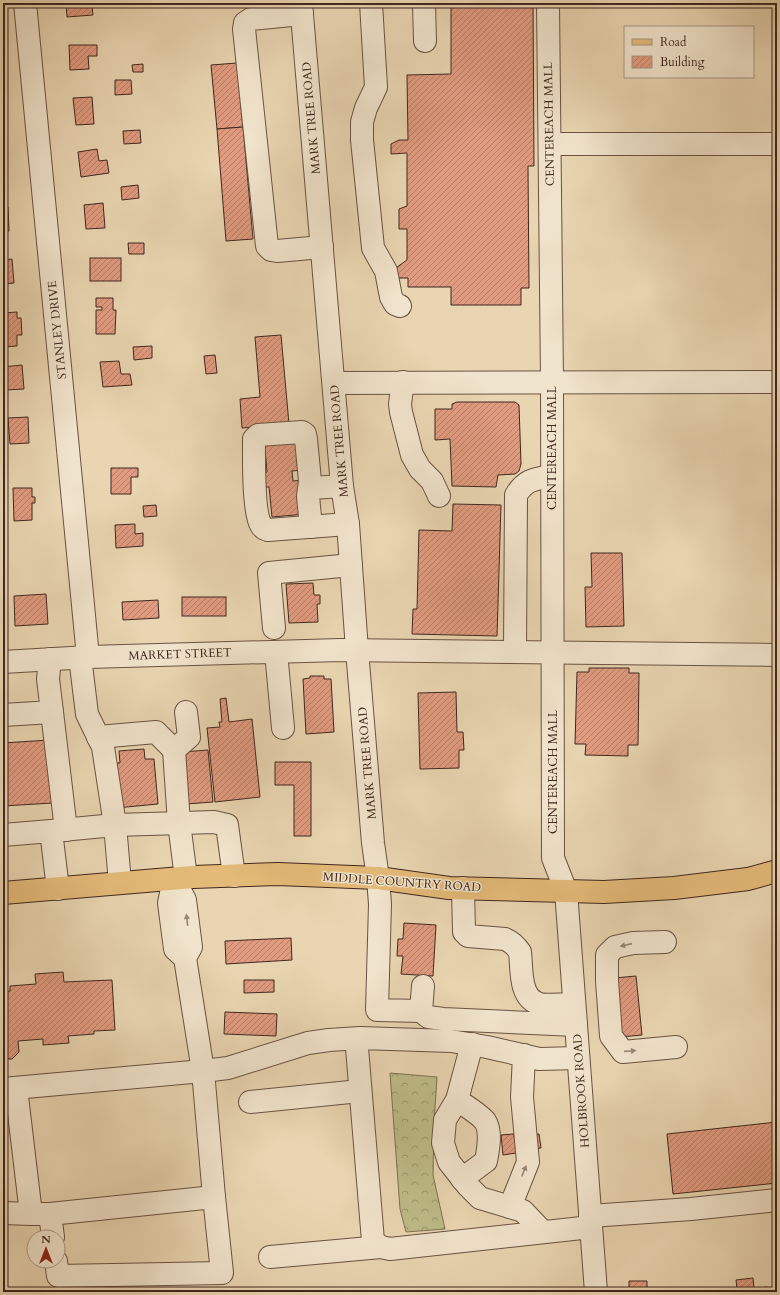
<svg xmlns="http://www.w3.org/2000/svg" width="780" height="1295" viewBox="0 0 780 1295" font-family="Cardo,serif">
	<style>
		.forest { fill: url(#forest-crowns); stroke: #7f7152 }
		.building { fill: url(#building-hatch); stroke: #40271e }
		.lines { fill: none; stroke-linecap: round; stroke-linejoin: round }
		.minor-casing { stroke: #6a5243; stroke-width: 24 }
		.major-casing { stroke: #40271e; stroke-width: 24 }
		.minor { stroke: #f1e4cc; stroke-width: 22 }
		.major { stroke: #e4ba78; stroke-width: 22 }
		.oneway { fill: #988675 }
		.labels { text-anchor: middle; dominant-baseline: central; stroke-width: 3; stroke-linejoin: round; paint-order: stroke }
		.street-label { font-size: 12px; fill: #40271e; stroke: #f1e4cc }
	</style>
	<defs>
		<pattern id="forest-crowns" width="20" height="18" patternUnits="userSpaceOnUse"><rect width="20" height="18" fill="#bebb87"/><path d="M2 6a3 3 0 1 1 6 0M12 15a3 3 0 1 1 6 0" fill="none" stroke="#9c986e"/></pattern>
		<pattern id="building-hatch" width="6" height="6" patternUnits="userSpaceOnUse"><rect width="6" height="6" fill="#e19b80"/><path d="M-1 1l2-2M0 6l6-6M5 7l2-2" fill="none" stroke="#b87e68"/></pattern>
	</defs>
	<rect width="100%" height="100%" fill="#e9d5b1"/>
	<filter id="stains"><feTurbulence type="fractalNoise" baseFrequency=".005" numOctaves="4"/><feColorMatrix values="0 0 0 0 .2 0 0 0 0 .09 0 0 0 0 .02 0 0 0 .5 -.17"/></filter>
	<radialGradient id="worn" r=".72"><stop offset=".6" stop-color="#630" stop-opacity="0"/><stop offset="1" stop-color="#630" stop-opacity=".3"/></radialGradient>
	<path class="forest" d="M390 1073 437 1077 434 1123 433 1175 445 1229 406 1232 400 1209Z"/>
	<g class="building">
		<path d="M66 3H84L85 6H92L93 15 67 17Z"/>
		<path d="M451 3H533L534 166H528L529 288H521V305H451V287H408V278H393V270L407 260V229H399V209L407 206V153L391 154V144L399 140H408L407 75 451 74Z"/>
		<path d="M69 45H97V56H88L89 69 70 70Z"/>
		<path d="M237 63 243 127 217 129 211 65Z"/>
		<path d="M143 64V72H133L132 65Z"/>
		<path d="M115 80H131L132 94 115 95Z"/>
		<path d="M92 97 94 124 76 125 73 98Z"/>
		<path d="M243 127 253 239 226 241 217 129Z"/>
		<path d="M140 130 141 143 124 144 123 131Z"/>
		<path d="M97 149 99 161 107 160 109 173 81 177 78 152Z"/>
		<path d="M138 185 139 198 122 200 121 187Z"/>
		<path d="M103 203 105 228 86 229 84 205Z"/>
		<path d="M3 207H8L9 231 3 232Z"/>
		<path d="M128 243H144V254H129Z"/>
		<rect x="90" y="258" width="31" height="23"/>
		<path d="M12 259 14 283 3 284V260Z"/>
		<path d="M96 298H113V310H116L115 334H96V310H102V307H96Z"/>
		<path d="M17 312V318H21L22 335H17V346L3 347V313Z"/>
		<path d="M281 335 289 424 242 428 240 399 260 397 255 337Z"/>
		<path d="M152 346V358L134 360 133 347Z"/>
		<path d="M215 355 217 373 206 374 204 356Z"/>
		<path d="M119 361 121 374H130L132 385 103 387 100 362Z"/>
		<path d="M22 365 24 389 5 390 3 367Z"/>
		<path d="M457 402H515L519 405 521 464 519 471 515 474 498 475 496 487 452 486 450 439 435 440V409H452V404Z"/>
		<path d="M28 417 29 443 10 444 8 418Z"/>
		<path d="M300 434 303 470 292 471 293 481 304 480 306 514 272 517 269 487H265L264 473 267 472 264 437Z"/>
		<path d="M111 468H138V477H131V494H111Z"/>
		<path d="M13 488H32V497H35V503H32V520L14 521Z"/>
		<path d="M453 504 501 505 497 636 412 634 413 609H417L419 530 452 531Z"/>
		<path d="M156 505 157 516 144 517 143 506Z"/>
		<path d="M135 524V534L143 533V546L116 548 115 525Z"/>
		<path d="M591 553H622L624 626 586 627 585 587H592Z"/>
		<path d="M313 583 314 595H320V604H317L318 622 289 623 286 584Z"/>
		<path d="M46 594 48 624 15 626 14 596Z"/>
		<rect x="182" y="597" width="44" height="19"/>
		<path d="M158 600 159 618 123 620 122 602Z"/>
		<path d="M589 668H629V673H639L638 745H628V756L585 755 586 744H575L577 672H589Z"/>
		<path d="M310 676H324V679H331L334 732 306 734 303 679 310 678Z"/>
		<path d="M456 692 457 732H463L464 750H459V768L420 769 418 693Z"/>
		<path d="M226 698 229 722 252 719 260 797 215 802 207 728 220 727 219 722H222L220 699Z"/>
		<path d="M49 740 53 803 3 806V743Z"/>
		<path d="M144 749 145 759H154L158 804 116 808 112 763H120L119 751Z"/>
		<path d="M208 750 213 802 186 804 182 752Z"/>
		<path d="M275 762H311V836H294V785H275Z"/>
		<path d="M404 923 436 925 433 976 401 974 403 956H397L398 939H403Z"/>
		<path d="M291 938 292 960 226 964 225 941Z"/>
		<path d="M63 972 64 982 112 980 115 1030 94 1031V1034L68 1036 69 1043 43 1045V1039L18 1041 19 1052 12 1059H3V992L10 991V986L36 984 35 974Z"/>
		<path d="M636 976 642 1035 620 1037 614 978Z"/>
		<path d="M244 980H274V992L244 993Z"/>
		<path d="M225 1012 277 1014 276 1036 224 1034Z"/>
		<path d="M777 1122V1183L673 1194 667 1134Z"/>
		<path d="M514 1134V1137L539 1134 541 1148 515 1151 516 1153 503 1155 501 1135Z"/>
		<path d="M753 1278 754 1289 767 1287 768 1292H734L733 1290 737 1289 736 1280Z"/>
		<path d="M629 1281H647V1288H651V1290H658V1292H629Z"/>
		<path d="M703 1288V1292H670V1291Z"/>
	</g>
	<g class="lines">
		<g class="minor-casing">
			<g id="minor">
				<path d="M25 3 88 657"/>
				<path d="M301 3 342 486 348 524 357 650 373 843 378 878 380 904 377 1010 421 1011 423 986"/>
				<path d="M371 3 376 87 366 108 362 122V140L373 248 386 271 391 297 395 304 400 306"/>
				<path d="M424 3 425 41"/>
				<path d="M548 3 552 381 553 858 566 891 596 1292"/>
				<path d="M302 14 251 19 245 23 244 29 267 246 271 250 277 251 322 247"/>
				<path d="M550 144H777"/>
				<path d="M403 382 400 404 401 412 412 455 420 469 432 481 439 496"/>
				<path d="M334 383 777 382"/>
				<path d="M310 481 306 439 305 434 302 432 258 435 254 439C254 457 253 512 261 525 263 529 265 529 268 530L348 524"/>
				<path d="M311 527 308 496 310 481 312 488 342 486"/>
				<path d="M274 628 269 573 351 565"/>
				<path d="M276 652 283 728"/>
				<path d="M515 652 516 495C526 479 535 479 552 476"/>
				<path d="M80 657 87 714 103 747 115 825 214 822 227 825 234 876"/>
				<path d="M3 662 88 657 340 650 777 655"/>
				<path d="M52 712 66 830"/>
				<path d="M186 712 189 737 174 750 179 823 186 878"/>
				<path d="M3 715 52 712 48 679 50 659"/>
				<path d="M98 737 156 732 174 750"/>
				<path d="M51 831 115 825 120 883"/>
				<path d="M3 835 51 831 58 889"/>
				<path d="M463 888 464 932 468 936 505 939C512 942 516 946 520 952 522 968 519 996 537 1003 543 1006 566 1004 574 1004"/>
				<path d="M665 942 633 943 615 947 607 955V981L611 1036 623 1052 676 1047"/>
				<path d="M421 1011 428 1017 443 1019 576 1025"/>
				<path d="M472 1044 457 1100 445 1120 443 1143 449 1162 468 1186 480 1198 523 1211 543 1232"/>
				<path d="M578 1058 539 1059 487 1047 451 1041 360 1038 357 1048 373 1241 381 1247 390 1249 591 1227"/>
				<path d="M16 1088 31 1214H50L214 1197 203 1071 185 958 191 947 185 900 174 879 169 903 175 949 185 958"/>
				<path d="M3 1089 203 1071 228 1068 308 1043 329 1040 360 1038"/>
				<path d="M457 1100C466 1106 478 1113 485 1121 492 1132 488 1150 486 1161L462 1179"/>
				<path d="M250 1102 360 1091"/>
				<path d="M510 1207 528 1162 522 1097 524 1055"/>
				<path d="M3 1213 31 1214"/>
				<path d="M50 1214 53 1237"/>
				<path d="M590 1216 691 1209 777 1200"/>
				<path d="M270 1257 381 1247"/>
				<path d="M56 1261 58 1276 222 1273 214 1197"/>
			</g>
		</g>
		<g class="major-casing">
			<path id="major" d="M3 893 193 877 278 874 378 878 449 888 604 892 674 888 748 879 777 871"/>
		</g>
		<use href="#minor" class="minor"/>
		<use href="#major" class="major"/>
	</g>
	<defs><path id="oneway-solid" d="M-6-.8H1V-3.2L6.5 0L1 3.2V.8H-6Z"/></defs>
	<g class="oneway">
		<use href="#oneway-solid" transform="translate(187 920) rotate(-97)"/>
		<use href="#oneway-solid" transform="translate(626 945) rotate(167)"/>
		<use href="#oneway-solid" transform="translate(630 1051) rotate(-4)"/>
		<use href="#oneway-solid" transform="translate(524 1171) rotate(-68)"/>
	</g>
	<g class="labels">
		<g class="street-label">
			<text transform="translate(311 118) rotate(-95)">MARK TREE ROAD</text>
			<text transform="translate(549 124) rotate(-91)">CENTEREACH MALL</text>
			<text transform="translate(57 330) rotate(-96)">STANLEY DRIVE</text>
			<text transform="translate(339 441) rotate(-95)">MARK TREE ROAD</text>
			<text transform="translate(552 448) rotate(-90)">CENTEREACH MALL</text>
			<text transform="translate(180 654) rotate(-2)">MARKET STREET</text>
			<text transform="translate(367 763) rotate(-95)">MARK TREE ROAD</text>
			<text transform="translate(553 772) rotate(-90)">CENTEREACH MALL</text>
			<text transform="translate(402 882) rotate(4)">MIDDLE COUNTRY ROAD</text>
			<text transform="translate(581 1091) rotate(-94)">HOLBROOK ROAD</text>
		</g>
	</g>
	<rect width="780" height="1295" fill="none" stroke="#e9d5b1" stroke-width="16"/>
	<rect x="4" y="4" width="772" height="1287" fill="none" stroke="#40271e" stroke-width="2"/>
	<rect x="8" y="8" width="764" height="1279" fill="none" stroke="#40271e"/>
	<rect x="624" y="26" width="130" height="52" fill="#f1e4cc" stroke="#aa9886"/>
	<rect x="632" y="39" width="20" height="6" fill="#e4ba78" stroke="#aa9886"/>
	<text x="660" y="46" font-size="12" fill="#40271e">Road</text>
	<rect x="632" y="56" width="20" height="12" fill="url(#building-hatch)" stroke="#aa9886"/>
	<text x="660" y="66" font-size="12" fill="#40271e">Building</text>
	<g transform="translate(46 1249)"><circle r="19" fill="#f1e4cc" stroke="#aa9886"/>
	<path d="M0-3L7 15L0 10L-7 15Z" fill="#8f2418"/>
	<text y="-6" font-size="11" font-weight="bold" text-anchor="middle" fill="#40271e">N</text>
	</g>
	<rect width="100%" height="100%" filter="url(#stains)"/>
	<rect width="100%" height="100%" fill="url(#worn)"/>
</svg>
